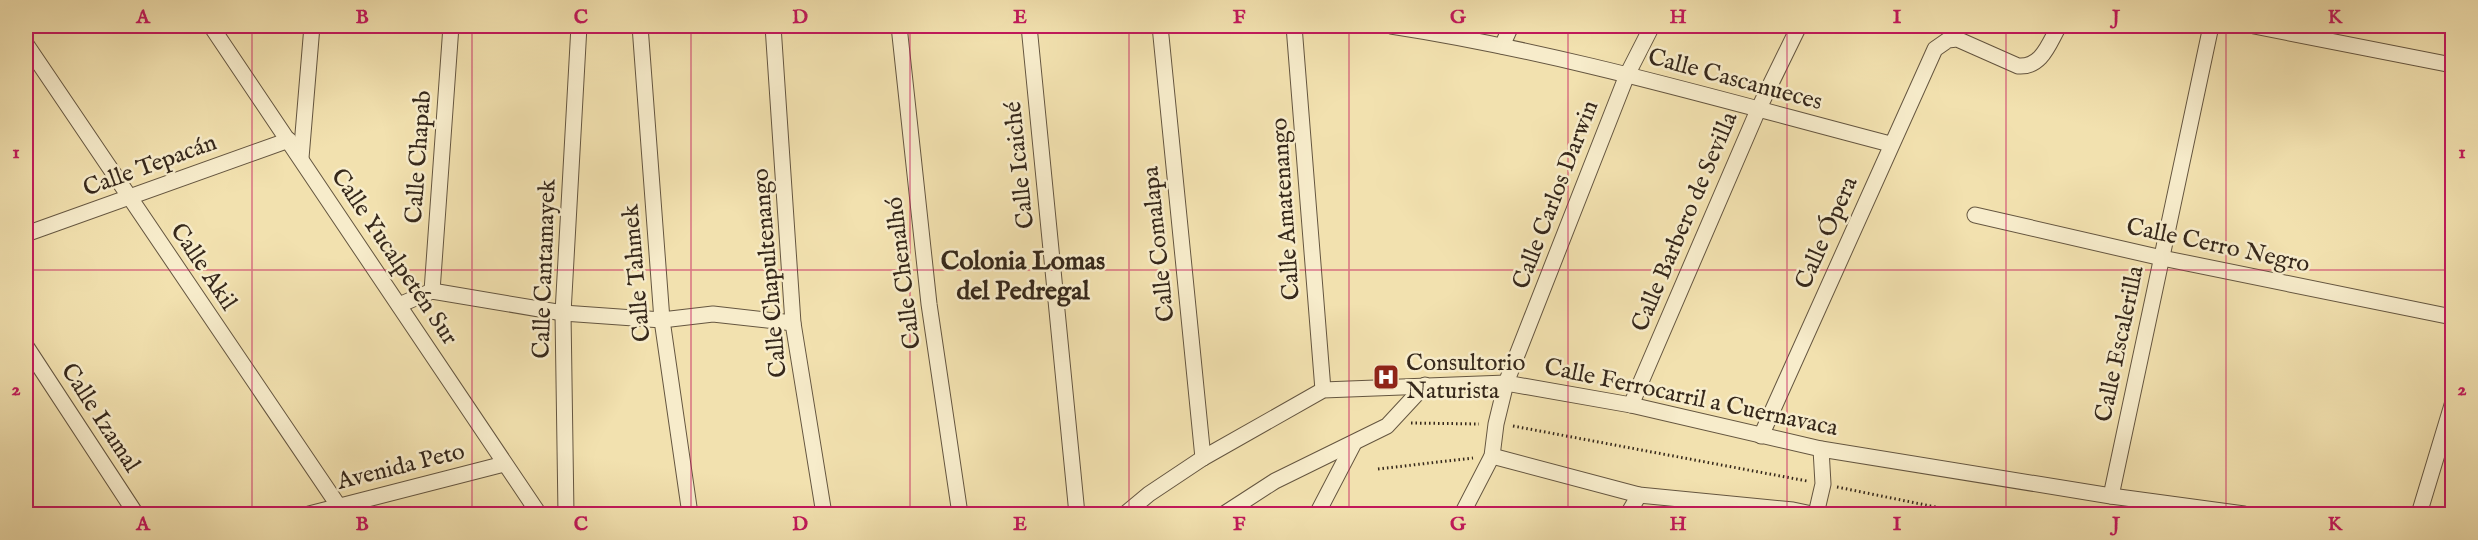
<svg xmlns="http://www.w3.org/2000/svg" width="2478" height="540" viewBox="0 0 2478 540" font-family="'IM FELL English',serif">
	<style>
		.lines { fill: none; stroke-linecap: round; stroke-linejoin: round }
		.street-casing { stroke: #655640; stroke-width: 17 }
		.path { stroke: #36281b; stroke-width: 3; stroke-dasharray: 1.5 3; stroke-linecap: butt }
		.street { stroke: #f7eccb; stroke-width: 15 }
		.grid { fill: none; stroke: #c2185b; stroke-width: 1.5; stroke-opacity: 0.55 }
		.labels { text-anchor: middle; dominant-baseline: central; stroke-width: 5; stroke-linejoin: round; paint-order: stroke }
		.street-label { font-size: 24px; fill: #36281b; stroke: #f7eccb }
		.poi-label { font-size: 24px; fill: #36281b; stroke: #f7eccb; text-anchor: start }
		.neighbourhood-label { font-size: 26px; font-weight: bold; fill: #36281b; stroke: #f7eccb }
		.neatline { fill: none; stroke: #c2185b; stroke-width: 2 }
		.grid-label { font-size: 20px; text-anchor: middle; font-weight: bold; fill: #c2185b }
	</style>
	<rect width="100%" height="100%" fill="#f2e1af"/>
	<filter id="stains"><feTurbulence type="fractalNoise" baseFrequency=".00333" numOctaves="4"/><feColorMatrix values="0 0 0 0 .2 0 0 0 0 .09 0 0 0 0 .02 0 0 0 .5 -.17"/></filter>
	<radialGradient id="worn" r=".72"><stop offset=".6" stop-color="#630" stop-opacity="0"/><stop offset="1" stop-color="#630" stop-opacity=".3"/></radialGradient>
	<g class="lines">
		<g class="street-casing">
			<g id="street">
				<path d="M211 26 539 514"/>
				<path d="M640 26 662 320 690 514"/>
				<path d="M773 26 793 323 824 514"/>
				<path d="M899 26 929 304 960 514"/>
				<path d="M1029 26 1077 514"/>
				<path d="M1160 26 1203 458"/>
				<path d="M1294 26 1323 390"/>
				<path d="M1391 26C1560 52 1725 101 1890 144"/>
				<path d="M2254 26 2452 65"/>
				<path d="M26 44 344 514"/>
				<path d="M1502 46 1511 26"/>
				<path d="M301 158 312 26"/>
				<path d="M1975 215 2162 258 2452 317"/>
				<path d="M26 234 289 140"/>
				<path d="M432 291 451 26"/>
				<path d="M399 305 432 291 563 313 662 320 713 314 793 323"/>
				<path d="M26 346 136 514"/>
				<path d="M1631 405 1758 110 1799 26"/>
				<path d="M1761 436 1935 49 1948 40 1957 39 2018 66C2042 68 2049 43 2059 26"/>
				<path d="M1492 456 1639 495 1793 510 1812 514"/>
				<path d="M2111 496 2211 26"/>
				<path d="M309 514 504 464"/>
				<path d="M566 514 563 313 579 26"/>
				<path d="M1125 514 1149 494 1203 458 1323 390 1506 383 1631 405 1821 449 2111 496 2244 514"/>
				<path d="M1224 514 1275 481 1387 426 1425 385"/>
				<path d="M1317 514 1354 443"/>
				<path d="M1462 514 1492 456 1496 424 1506 383 1627 75 1652 26"/>
				<path d="M1628 514 1639 495"/>
				<path d="M1816 514 1823 484 1821 449"/>
				<path d="M2419 514 2452 405"/>
			</g>
		</g>
		<g class="path">
			<path d="M1411 423 1479 424"/>
			<path d="M1513 426 1807 481"/>
			<path d="M1378 469 1473 458"/>
			<path d="M1837 487 1970 514"/>
		</g>
		<use href="#street" class="street"/>
	</g>
	<path class="grid" d="M252 26V514M472 26V514M691 26V514M910 26V514M1129 26V514M1349 26V514M1568 26V514M1787 26V514M2006 26V514M2226 26V514M26 270H2452"/>
	<defs>
		<g id="hospital-square" transform="scale(1.35)"><rect x="-9" y="-9" width="18" height="18" rx="4" fill="#8f2418" stroke="#f7eccb"/><path d="M-5-5h3v3.5h4V-5h3V5h-3V1.5h-4V5h-3Z" fill="#fff"/></g>
	</defs>
	<g fill-rule="evenodd">
		<use href="#hospital-square" x="1386" y="377"/>
	</g>
	<g class="labels">
		<g class="street-label">
			<text transform="translate(1735 80) rotate(15)">Calle Cascanueces</text>
			<text transform="translate(419 157) rotate(-86)">Calle Chapab</text>
			<text transform="translate(1020 165) rotate(-96)">Calle Icaiché</text>
			<text transform="translate(150 166) rotate(-20)">Calle Tepacán</text>
			<text transform="translate(1556 195) rotate(-69)">Calle Carlos Darwin</text>
			<text transform="translate(1286 209) rotate(-94)">Calle Amatenango</text>
			<text transform="translate(1685 222) rotate(-67)">Calle Barbero de Sevilla</text>
			<text transform="translate(1827 233) rotate(-66)">Calle Ópera</text>
			<text transform="translate(1159 244) rotate(-96)">Calle Comalapa</text>
			<text transform="translate(2218 246) rotate(12)">Calle Cerro Negro</text>
			<text transform="translate(394 257) rotate(56)">Calle Yucalpetén Sur</text>
			<text transform="translate(203 267) rotate(56)">Calle Akil</text>
			<text transform="translate(545 269) rotate(-88)">Calle Cantamayek</text>
			<text transform="translate(637 273) rotate(-95)">Calle Tahmek</text>
			<text transform="translate(770 273) rotate(-95)">Calle Chapultenango</text>
			<text transform="translate(904 273) rotate(-97)">Calle Chenalhó</text>
			<text transform="translate(2120 344) rotate(-78)">Calle Escalerilla</text>
			<text transform="translate(1691 398) rotate(12)">Calle Ferrocarril a Cuernavaca</text>
			<text transform="translate(100 418) rotate(57)">Calle Izamal</text>
			<text transform="translate(401 467) rotate(-14)">Avenida Peto</text>
		</g>
		<g class="poi-label">
			<text x="1406" y="363">Consultorio<tspan x="1406" dy="28">Naturista</tspan></text>
		</g>
		<g class="neighbourhood-label">
			<text x="1023" y="261">Colonia Lomas<tspan x="1023" dy="30">del Pedregal</tspan></text>
		</g>
	</g>
	<rect width="2478" height="540" fill="none" stroke="#f2e1af" stroke-width="66"/>
	<rect x="33" y="33" width="2412" height="474" class="neatline"/>
	<g class="grid-label">
		<text x="143" y="23">A</text>
		<text x="362" y="23">B</text>
		<text x="581" y="23">C</text>
		<text x="800" y="23">D</text>
		<text x="1020" y="23">E</text>
		<text x="1239" y="23">F</text>
		<text x="1458" y="23">G</text>
		<text x="1678" y="23">H</text>
		<text x="1897" y="23">I</text>
		<text x="2116" y="23">J</text>
		<text x="2335" y="23">K</text>
		<text x="16" y="158">1</text>
		<text x="2462" y="158">1</text>
		<text x="16" y="395">2</text>
		<text x="2462" y="395">2</text>
		<text x="143" y="530">A</text>
		<text x="362" y="530">B</text>
		<text x="581" y="530">C</text>
		<text x="800" y="530">D</text>
		<text x="1020" y="530">E</text>
		<text x="1239" y="530">F</text>
		<text x="1458" y="530">G</text>
		<text x="1678" y="530">H</text>
		<text x="1897" y="530">I</text>
		<text x="2116" y="530">J</text>
		<text x="2335" y="530">K</text>
	</g>
	<rect width="100%" height="100%" filter="url(#stains)"/>
	<rect width="100%" height="100%" fill="url(#worn)"/>
</svg>
